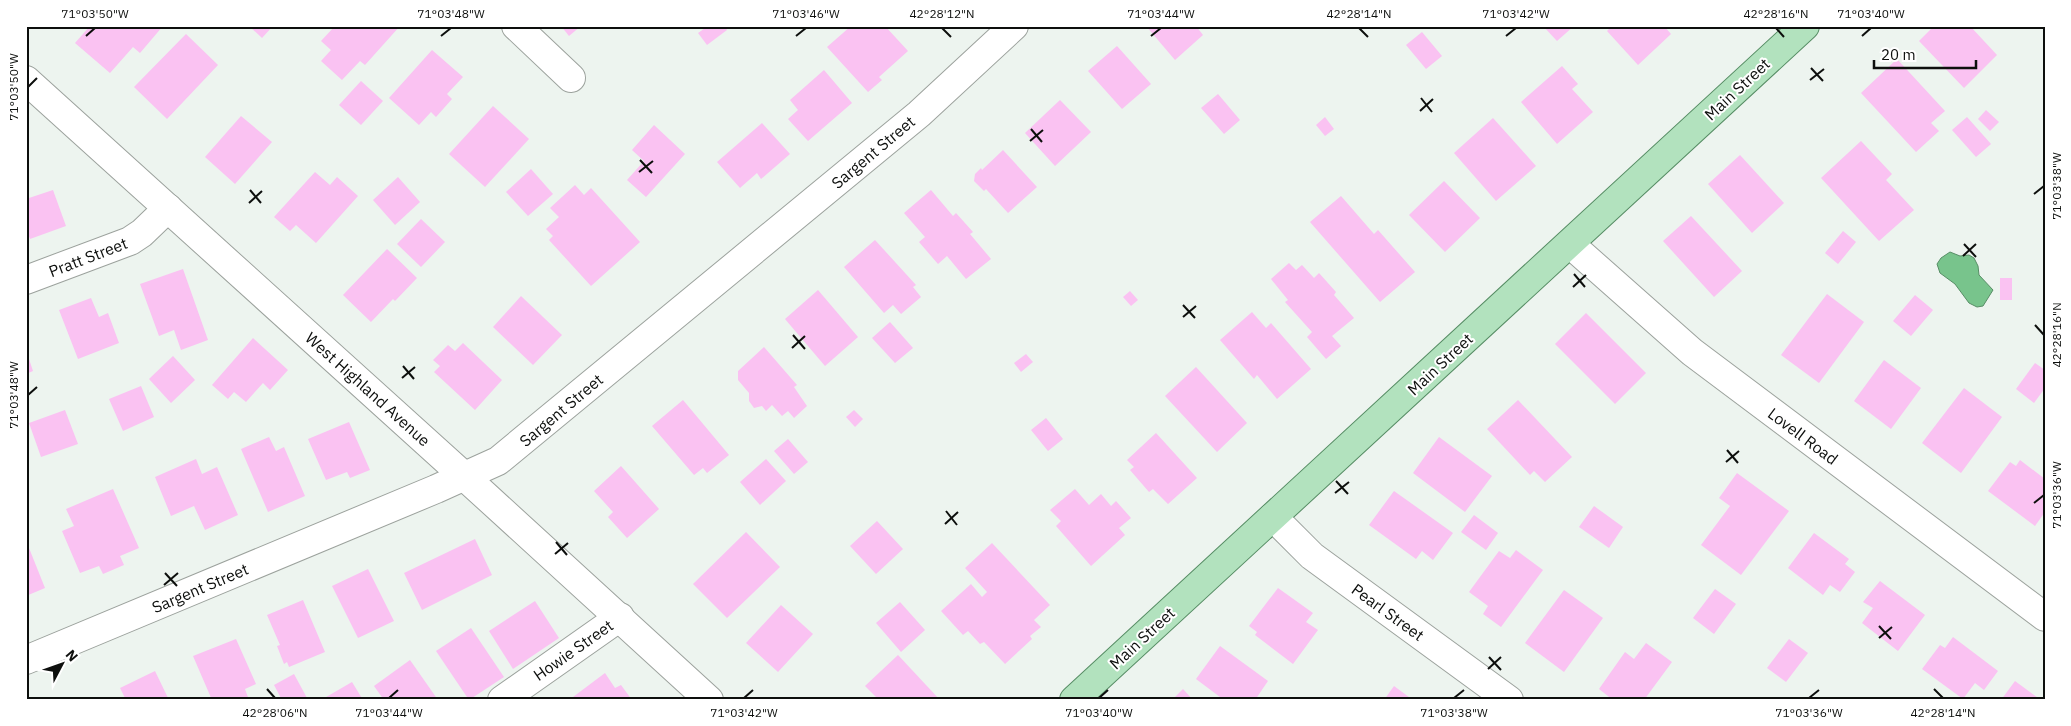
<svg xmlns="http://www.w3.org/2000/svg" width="2071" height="726" viewBox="0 0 2071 726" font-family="'IBM Plex Sans',sans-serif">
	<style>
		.water { fill: #78c48c; stroke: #588e66 }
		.building { fill: #fac2f2 }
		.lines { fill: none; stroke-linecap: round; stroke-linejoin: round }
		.minor-casing { stroke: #9ca29d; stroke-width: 30 }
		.major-casing { stroke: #568c64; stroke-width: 30 }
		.minor { stroke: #fff; stroke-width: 28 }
		.major { stroke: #b2e2be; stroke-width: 28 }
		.ticks { fill: none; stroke: #0d0f0d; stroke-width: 2 }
		.labels { text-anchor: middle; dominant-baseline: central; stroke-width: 4; stroke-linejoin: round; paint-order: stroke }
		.street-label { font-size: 16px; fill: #0d0f0d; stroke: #fff }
		.neatline { fill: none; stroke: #0d0f0d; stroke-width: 2 }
		.ticks-label { font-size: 12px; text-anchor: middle; fill: #0d0f0d }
	</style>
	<rect width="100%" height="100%" fill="#edf4ef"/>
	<path class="water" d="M1950 252 1960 256 1969 255 1974 258 1978 266 1979 275 1993 290 1983 306 1977 307 1969 303 1955 284 1940 273 1937 264 1941 258Z"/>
	<g class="building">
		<path d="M90 26H163L140 53 133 47 110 73 75 43Z"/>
		<path d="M249 26H273L262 38Z"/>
		<path d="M335 26H400L365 65 360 61 342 80 321 61 331 50 321 41Z"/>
		<path d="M561 26H581L569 36Z"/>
		<path d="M708 26H725L727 30 707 45 698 33Z"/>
		<path d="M851 26H885L908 51 879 77 882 80 868 92 827 47Z"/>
		<path d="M1146 26H1196L1203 35 1175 60Z"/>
		<path d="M1543 26H1574L1557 41Z"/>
		<path d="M1612 26H1664L1671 34 1638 65 1607 31Z"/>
		<path d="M1934 26H1970L1997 55 1964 88 1919 41Z"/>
		<path d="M1422 32 1442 56 1426 69 1406 45Z"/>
		<path d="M186 34 218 65 167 119 134 87Z"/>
		<path d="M1117 46 1151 84 1122 109 1088 71Z"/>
		<path d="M432 50 463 77 447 94 452 99 436 117 431 112 419 125 389 98Z"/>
		<path d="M1897 59 1945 111 1931 123 1939 131 1916 152 1861 93Z"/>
		<path d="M1562 66 1578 84 1572 89 1593 112 1557 144 1521 102Z"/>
		<path d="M824 70 852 103 808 141 788 119 798 110 790 100Z"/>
		<path d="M361 81 383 101 361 125 339 105Z"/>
		<path d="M1218 94 1240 120 1224 134 1201 108Z"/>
		<path d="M1060 100 1091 132 1055 166 1025 133Z"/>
		<path d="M493 106 529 139 485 187 449 154Z"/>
		<path d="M1986 110 1999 122 1990 131 1978 119Z"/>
		<path d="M241 116 272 142 235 184 205 157Z"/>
		<path d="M1325 117 1334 129 1325 136 1316 125Z"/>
		<path d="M1967 117 1991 144 1976 157 1952 130Z"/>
		<path d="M1493 118 1536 166 1496 201 1454 153Z"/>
		<path d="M762 123 790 154 761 179 757 173 740 188 717 162Z"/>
		<path d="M654 125 685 154 646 197 627 180 644 161 632 150Z"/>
		<path d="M1861 141 1892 174 1886 180 1914 210 1879 241 1821 178Z"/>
		<path d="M1003 150 1037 187 1008 213 986 189 984 191 974 181 975 174 981 168 982 170Z"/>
		<path d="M1740 155 1784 203 1752 233 1708 184Z"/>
		<path d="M531 169 553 194 528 216 506 192Z"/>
		<path d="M315 172 330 185 337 177 358 196 316 243 296 225 290 231 274 217Z"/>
		<path d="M398 177 420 202 395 225 373 200Z"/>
		<path d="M1444 181 1480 218 1445 252 1409 215Z"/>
		<path d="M575 185 584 195 591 188 640 242 591 286 549 240 553 236 546 229 559 217 550 208Z"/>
		<path d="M53 190 66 226 30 239 26 228V199Z"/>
		<path d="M931 190 953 216 956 213 973 232 970 234 991 259 966 279 947 256 938 264 919 242 925 237 904 213Z"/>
		<path d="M1341 196 1374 234 1378 230 1415 272 1380 302 1310 222Z"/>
		<path d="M1691 216 1742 271 1714 297 1663 241Z"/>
		<path d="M421 219 445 242 421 267 397 244Z"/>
		<path d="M1843 231 1856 242 1838 264 1825 253Z"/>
		<path d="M875 240 916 285 913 287 921 297 901 314 893 305 884 313 844 267Z"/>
		<path d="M387 249 417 278 395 301 393 299 371 322 343 295Z"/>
		<path d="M1289 263 1296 270 1302 265 1314 278 1319 273 1336 292 1334 295 1354 318 1332 336 1341 346 1326 359 1307 337 1312 332 1285 302 1288 300 1271 279Z"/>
		<path d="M183 269 208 340 181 350 174 330 159 336 140 284Z"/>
		<rect x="2000" y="278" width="12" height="22"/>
		<path d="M818 290 858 337 825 366 785 319Z"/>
		<path d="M1130 291 1138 300 1131 306 1123 297Z"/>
		<path d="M1827 294 1864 322 1819 383 1781 355Z"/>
		<path d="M1915 295 1933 310 1911 336 1893 321Z"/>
		<path d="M521 296 562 335 533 365 493 327Z"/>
		<path d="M91 298 99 317 108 313 119 343 78 359 59 310Z"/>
		<path d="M1252 312 1266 328 1271 323 1311 369 1277 399 1257 375 1254 379 1220 340Z"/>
		<path d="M1586 313 1646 373 1615 404 1555 344Z"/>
		<path d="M890 322 913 348 895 363 872 338Z"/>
		<path d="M253 338 288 370 270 390 263 383 246 402 234 392 228 399 212 385Z"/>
		<path d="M463 343 502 380 475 410 434 372 440 366 433 360 448 345 455 351Z"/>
		<path d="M764 347 797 385 794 387 807 406 794 418 788 411 782 416 772 405 766 411 762 406 754 408 749 401V393L738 380V371Z"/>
		<path d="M27 353 33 371 26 374V354Z"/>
		<path d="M1026 354 1033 362 1021 372 1014 363Z"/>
		<path d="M173 356 195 380 171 403 149 379Z"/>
		<path d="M1884 360 1921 388 1891 429 1854 401Z"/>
		<path d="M2035 363 2045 370V388L2034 403 2016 389Z"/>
		<path d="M1196 367 1247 423 1217 452 1165 396Z"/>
		<path d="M141 386 154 417 123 431 109 399Z"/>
		<path d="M1964 388 2002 417 1961 473 1922 443Z"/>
		<path d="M683 400 729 455 707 473 703 468 694 475 652 426Z"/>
		<path d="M1518 400 1572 457 1545 482 1534 471 1530 475 1487 429Z"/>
		<path d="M65 410 78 444 41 457 29 423Z"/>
		<path d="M854 410 863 419 855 427 846 417Z"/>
		<path d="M1046 418 1063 439 1048 451 1031 430Z"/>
		<path d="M349 422 370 470 350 478 347 472 326 480 308 439Z"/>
		<path d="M1156 433 1197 478 1168 504 1153 489 1149 492 1130 470 1134 467 1127 460Z"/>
		<path d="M269 437 276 451 284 447 305 496 268 512 241 449Z"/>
		<path d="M1439 437 1492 476 1465 512 1413 473Z"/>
		<path d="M788 439 808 462 794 474 774 451Z"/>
		<path d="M196 459 202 474 217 467 238 515 205 530 194 506 171 516 155 477Z"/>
		<path d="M766 459 786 481 760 505 740 482Z"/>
		<path d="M2020 460 2045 479V512L2035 526 1988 491 2010 462 2016 466Z"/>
		<path d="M621 466 659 509 627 538 608 517 613 512 594 491Z"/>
		<path d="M1737 473 1789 511 1741 575 1701 545 1730 506 1719 498Z"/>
		<path d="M113 489 139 548 120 556 124 565 103 574 99 566 80 573 62 531 74 526 66 509Z"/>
		<path d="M1075 489 1089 505 1101 494 1111 506 1116 501 1131 518 1119 528 1125 535 1091 566 1056 526 1061 521 1050 510Z"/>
		<path d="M1394 491 1453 533 1433 560 1422 551 1416 559 1369 525Z"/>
		<path d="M1594 506 1623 527 1609 548 1579 527Z"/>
		<path d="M1474 515 1498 533 1486 550 1461 532Z"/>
		<path d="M877 521 903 549 876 574 850 546Z"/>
		<path d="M746 532 780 567 727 618 693 584Z"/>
		<path d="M1814 533 1849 559 1845 564 1855 572 1840 592 1830 585 1823 595 1788 568Z"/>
		<path d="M475 539 492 575 422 610 404 573Z"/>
		<path d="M992 543 1050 605 1034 620 1041 627 1030 636 1032 639 1005 664 984 642 980 644 968 631 963 635 941 611 971 584 982 597 987 592 965 568Z"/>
		<path d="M29 548 45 588 26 596V549Z"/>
		<path d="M1516 550 1543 570 1501 627 1483 614 1488 606 1469 592 1499 551 1510 558Z"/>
		<path d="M368 569 394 621 358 638 332 586Z"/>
		<path d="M1880 581 1925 615 1898 651 1862 623 1873 608 1863 602Z"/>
		<path d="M1278 588 1313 613 1306 622 1318 630 1293 664 1255 635 1257 632 1249 626Z"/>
		<path d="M1715 589 1736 604 1714 634 1693 618Z"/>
		<path d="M1564 590 1603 618 1564 672 1525 643Z"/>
		<path d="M303 600 325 652 289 667 287 662 284 664 277 646 280 645 267 615Z"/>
		<path d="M535 601 559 638 513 669 489 631Z"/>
		<path d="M900 602 925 630 901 652 876 623Z"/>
		<path d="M781 605 813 634 778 672 746 643Z"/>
		<path d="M471 628 504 677 469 700 436 651Z"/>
		<path d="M1953 637 1998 671 1984 690 1975 683 1963 699 1922 669 1940 645 1945 648Z"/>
		<path d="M236 639 256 684 245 689 249 700H212L193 656Z"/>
		<path d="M1789 639 1808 653 1786 682 1767 668Z"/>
		<path d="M1646 643 1672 662 1644 700H1613L1599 689 1625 652 1634 659Z"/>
		<path d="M1220 646 1268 681 1255 700H1224L1196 679Z"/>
		<path d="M898 655 940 700H879L865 686Z"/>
		<path d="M410 660 438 700H384L374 686Z"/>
		<path d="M155 671 169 700H126L120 688Z"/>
		<path d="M605 673 615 688 621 685 632 700H569Z"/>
		<path d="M294 674 307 698 282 700 274 685Z"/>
		<path d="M2015 681 2041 700H2001Z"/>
		<path d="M352 682 363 700H321Z"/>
		<path d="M1394 686 1413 700H1384Z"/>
		<path d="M1183 689 1193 700H1172Z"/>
	</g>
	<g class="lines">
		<g class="minor-casing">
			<g id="minor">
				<path d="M516 26 571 78"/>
				<path d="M26 80 465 477 709 700"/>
				<path d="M1570 244 1692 352 2045 617"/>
				<path d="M26 280 130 241 142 233 168 208"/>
				<path d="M1273 517 1312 556 1509 700"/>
				<path d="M26 660 436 489 498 461 919 114 1014 26"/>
				<path d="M502 700 620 617"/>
			</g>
		</g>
		<g class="major-casing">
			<path id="major" d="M1074 700 1805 26"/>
		</g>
		<use href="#minor" class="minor"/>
		<use href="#major" class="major"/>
	</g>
	<path class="ticks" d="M942 28 951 37M1359 28 1368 37M1776 28 1784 37M86 36 95 28M441 36 451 28M796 36 806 28M1151 36 1161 28M1506 36 1516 28M1862 36 1871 28M1811 68 1823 81M1810 80 1824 69M28 87 37 78M1421 98 1432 112M1420 111 1433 99M1031 129 1042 142M1030 141 1043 130M640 160 652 173M639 172 653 161M250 190 261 203M2034 194 2044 186M249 203 262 191M1964 244 1976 257M1963 256 1976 244M1574 274 1585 287M1573 287 1586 275M1183 305 1195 318M1183 317 1196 306M2035 325 2044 335M793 335 805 349M792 348 805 336M403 366 414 379M402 378 415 367M28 395 37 387M1727 450 1738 463M1726 462 1739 451M1336 481 1348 494M1335 493 1349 482M2034 503 2044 495M946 511 957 525M945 524 958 512M556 542 567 555M555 554 568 543M165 573 177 586M164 585 178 573M1879 626 1891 639M1879 638 1892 627M1489 657 1501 670M1488 669 1501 657M267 689 275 698M1934 689 1943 698M389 698 398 690M744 698 753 690M1099 698 1108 690M1454 698 1464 690M1809 698 1819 690"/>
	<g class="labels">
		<g class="street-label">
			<text transform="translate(1737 89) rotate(-43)">Main Street</text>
			<text transform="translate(873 152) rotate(-40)">Sargent Street</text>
			<text transform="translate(88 257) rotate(-21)">Pratt Street</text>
			<text transform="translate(1440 364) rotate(-43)">Main Street</text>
			<text transform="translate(368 389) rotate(42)">West Highland Avenue</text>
			<text transform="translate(561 410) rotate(-40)">Sargent Street</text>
			<text transform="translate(1803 436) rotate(37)">Lovell Road</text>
			<text transform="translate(200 588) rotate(-23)">Sargent Street</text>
			<text transform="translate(1388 612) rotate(36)">Pearl Street</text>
			<text transform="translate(1142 638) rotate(-43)">Main Street</text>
			<text transform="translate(573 650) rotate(-35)">Howie Street</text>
		</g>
	</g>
	<rect width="2071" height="726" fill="none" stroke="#ffffff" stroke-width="55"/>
	<g transform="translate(62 664) rotate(49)" stroke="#ffffff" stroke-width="4" paint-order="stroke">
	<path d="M0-4L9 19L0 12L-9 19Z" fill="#0d0f0d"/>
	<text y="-8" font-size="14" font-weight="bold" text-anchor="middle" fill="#0d0f0d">N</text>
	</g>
	<path d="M1874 60v8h102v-8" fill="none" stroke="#0d0f0d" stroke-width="2.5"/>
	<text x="1881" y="60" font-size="15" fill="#0d0f0d" stroke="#ffffff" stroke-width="4" paint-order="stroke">20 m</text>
	<rect x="28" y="28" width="2016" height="670" class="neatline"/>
	<g class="ticks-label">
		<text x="95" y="18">71°03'50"W</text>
		<text x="451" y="18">71°03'48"W</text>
		<text x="806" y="18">71°03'46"W</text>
		<text x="942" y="18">42°28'12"N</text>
		<text x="1161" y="18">71°03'44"W</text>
		<text x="1359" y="18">42°28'14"N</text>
		<text x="1516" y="18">71°03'42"W</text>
		<text x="1776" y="18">42°28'16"N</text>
		<text x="1871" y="18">71°03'40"W</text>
		<text transform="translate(14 87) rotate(-90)" y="4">71°03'50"W</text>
		<text transform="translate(2057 186) rotate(-90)" y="4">71°03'38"W</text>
		<text transform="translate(2057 335) rotate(-90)" y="4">42°28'16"N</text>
		<text transform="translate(14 395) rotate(-90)" y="4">71°03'48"W</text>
		<text transform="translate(2057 495) rotate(-90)" y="4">71°03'36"W</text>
		<text x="275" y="717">42°28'06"N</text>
		<text x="389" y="717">71°03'44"W</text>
		<text x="744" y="717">71°03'42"W</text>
		<text x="1099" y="717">71°03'40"W</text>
		<text x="1454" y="717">71°03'38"W</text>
		<text x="1809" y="717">71°03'36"W</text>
		<text x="1943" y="717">42°28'14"N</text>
	</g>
</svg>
